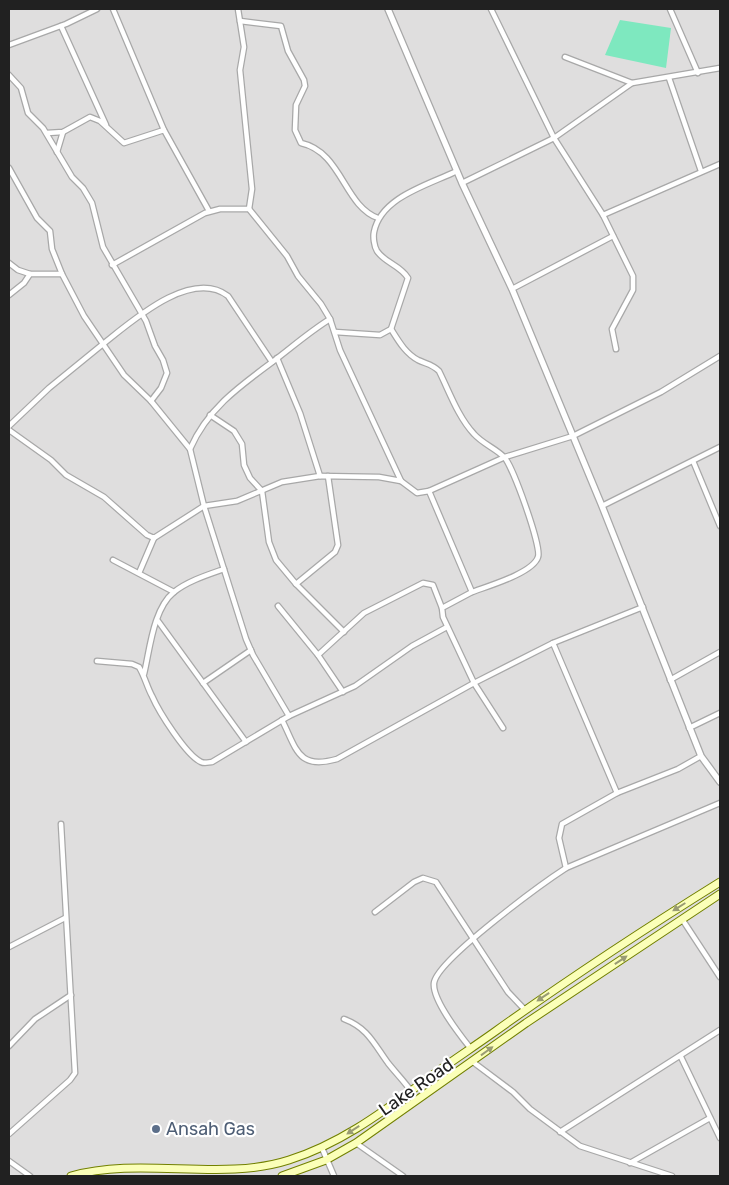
<svg xmlns="http://www.w3.org/2000/svg" width="729" height="1185" viewBox="0 0 729 1185" font-family="Rubik,sans-serif">
	<style>
		.residential { fill: #dfdede }
		.pitch { fill: #7ee8bf }
		.lines { fill: none; stroke-linecap: round; stroke-linejoin: round }
		.minor-casing { stroke: #a8a8a8; stroke-width: 7 }
		.tertiary-casing { stroke: #a8a8a8; stroke-width: 8 }
		.secondary-casing { stroke: #728000; stroke-width: 9 }
		.minor { stroke: #fff; stroke-width: 4.5 }
		.tertiary { stroke: #fff; stroke-width: 5.5 }
		.secondary { stroke: #fbffb8; stroke-width: 7 }
		.oneway { fill: #999b74 }
		.service-dot { fill: #5c6f8a; stroke: #fff; stroke-width: 2 }
		.labels { text-anchor: middle; dominant-baseline: central; stroke-width: 4.5; stroke-linejoin: round; paint-order: stroke }
		.street-label { font-size: 18px; fill: #212121; stroke: #fff }
		.service-label { font-size: 18px; fill: #4e5e75; stroke: #fff; text-anchor: start }
	</style>
	<rect width="100%" height="100%" fill="#f2efe7"/>
	<rect class="residential" x="9" y="9" width="711" height="1167"/>
	<path class="pitch" d="M620 20 671 28 666 68 605 55Z"/>
	<g class="lines">
		<g class="minor-casing">
			<g id="minor">
				<path d="M113 9 164 130"/>
				<path d="M238 9 244 47 240 70 252 189 249 209"/>
				<path d="M491 9 554 138 603 215 633 276V290L612 329 616 349"/>
				<path d="M670 9 698 73"/>
				<path d="M240 21 281 26 288 51 304 80 305 86 296 105 295 130 301 143C342 152 344 206 378 218"/>
				<path d="M61 26 106 125"/>
				<path d="M9 45 66 24 97 9"/>
				<path d="M565 57 632 83"/>
				<path d="M9 75 21 88 28 113 43 128 72 177 83 188 92 203 103 247 146 321 155 346 163 360 167 373 161 388 151 401"/>
				<path d="M669 78 701 171"/>
				<path d="M47 133 63 132 90 117 100 121 124 143 164 130 209 211"/>
				<path d="M57 152 63 132"/>
				<path d="M9 168 37 218 50 231 52 249 62 274 84 316 103 344C132 321 191 268 228 296L272 362"/>
				<path d="M462 183 554 138 632 83 720 68"/>
				<path d="M603 215 720 164"/>
				<path d="M9 263 18 270 30 274"/>
				<path d="M112 265 205 213 220 209H249L287 256 298 276 321 304 330 319 340 350 401 481"/>
				<path d="M512 289 613 236"/>
				<path d="M9 295 24 283 30 274H62"/>
				<path d="M391 329C398 340 405 353 418 360 426 364 432 364 439 371 449 391 458 417 474 434 483 444 495 448 504 457 512 464 542 547 538 557 533 573 488 586 472 592"/>
				<path d="M335 332 380 335 391 329 408 278C400 265 385 263 377 251 374 246 373 237 374 232 381 197 428 185 457 171"/>
				<path d="M277 358 300 413 320 476"/>
				<path d="M210 415 234 431 242 444 244 465 250 478 262 491 269 542 276 560 296 584 344 632"/>
				<path d="M9 426 49 388 103 344 124 375 151 401 190 449"/>
				<path d="M9 430 51 460 66 475 104 497 147 535 154 538 204 506 237 501 282 482 320 476 379 477 401 481 417 493 429 491 505 457 573 436 661 392 720 356"/>
				<path d="M693 461 720 526"/>
				<path d="M429 491 472 592 442 608 443 617 474 683 503 728"/>
				<path d="M602 506 720 447"/>
				<path d="M113 560 174 592"/>
				<path d="M139 573 154 538"/>
				<path d="M296 584 335 552 338 545 328 476"/>
				<path d="M278 606 318 655 343 692"/>
				<path d="M158 621 246 742"/>
				<path d="M553 643 617 793"/>
				<path d="M318 655 364 613 423 583 433 585 442 608"/>
				<path d="M97 661 132 664 139 667C145 677 147 687 152 696 159 712 186 755 201 762 205 764 209 762 212 762L289 716 355 686 412 646 447 627"/>
				<path d="M144 674C150 649 153 609 174 592 188 581 207 575 224 569"/>
				<path d="M670 680 720 652"/>
				<path d="M203 683 251 650"/>
				<path d="M289 716 253 655 246 639 204 506 190 449C207 410 237 388 271 363 291 348 309 332 330 319"/>
				<path d="M282 720C297 750 298 770 337 759L474 683 553 643 643 607"/>
				<path d="M689 728 720 713"/>
				<path d="M566 868 720 803"/>
				<path d="M375 912 414 882 423 878 436 882 508 992 525 1010"/>
				<path d="M682 919 720 977"/>
				<path d="M9 947 65 918"/>
				<path d="M344 1019C368 1028 374 1044 388 1063 395 1072 404 1081 411 1091"/>
				<path d="M9 1046 35 1019 71 995"/>
				<path d="M471 1049C460 1035 432 1000 434 983 437 960 543 883 566 868L559 838 562 824 617 793 678 769 701 756"/>
				<path d="M681 1057 720 1138"/>
				<path d="M473 1062 513 1092 530 1109 580 1146 672 1176"/>
				<path d="M560 1132 720 1030"/>
				<path d="M9 1134 70 1080 75 1073 61 824"/>
				<path d="M356 1143 403 1176"/>
				<path d="M322 1148 334 1176"/>
				<path d="M9 1161 30 1176"/>
				<path d="M630 1163 710 1118"/>
			</g>
		</g>
		<g class="tertiary-casing">
			<path id="tertiary" d="M388 9 462 183 512 289 602 506 701 756 720 782"/>
		</g>
		<g class="secondary-casing">
			<g id="secondary">
				<path d="M71 1176C141 1156 221 1182 289 1160 337 1145 379 1115 419 1085 443 1067 469 1050 493 1033 567 980 643 930 720 882"/>
				<path d="M282 1176 326 1160 356 1143 526 1023 720 894"/>
			</g>
		</g>
		<use href="#minor" class="minor"/>
		<use href="#tertiary" class="tertiary"/>
		<use href="#secondary" class="secondary"/>
	</g>
	<defs><path id="oneway-solid" d="M-6-.8H1V-3.2L6.5 0L1 3.2V.8H-6Z" transform="scale(1.25)"/></defs>
	<g class="oneway">
		<use href="#oneway-solid" transform="translate(679 907) rotate(148)"/>
		<use href="#oneway-solid" transform="translate(621 960) rotate(-34)"/>
		<use href="#oneway-solid" transform="translate(543 997) rotate(146)"/>
		<use href="#oneway-solid" transform="translate(487 1051) rotate(-36)"/>
		<use href="#oneway-solid" transform="translate(353 1130) rotate(147)"/>
	</g>
	<circle class="service-dot" cx="156" cy="1129" r="5"/>
	<g class="labels">
		<g class="street-label">
			<text transform="translate(416 1087) rotate(-35)">Lake Road</text>
		</g>
		<g class="service-label">
			<text x="166" y="1129">Ansah Gas</text>
		</g>
	</g>
	<rect width="729" height="1185" fill="none" stroke="#212121" stroke-width="20"/>
</svg>
